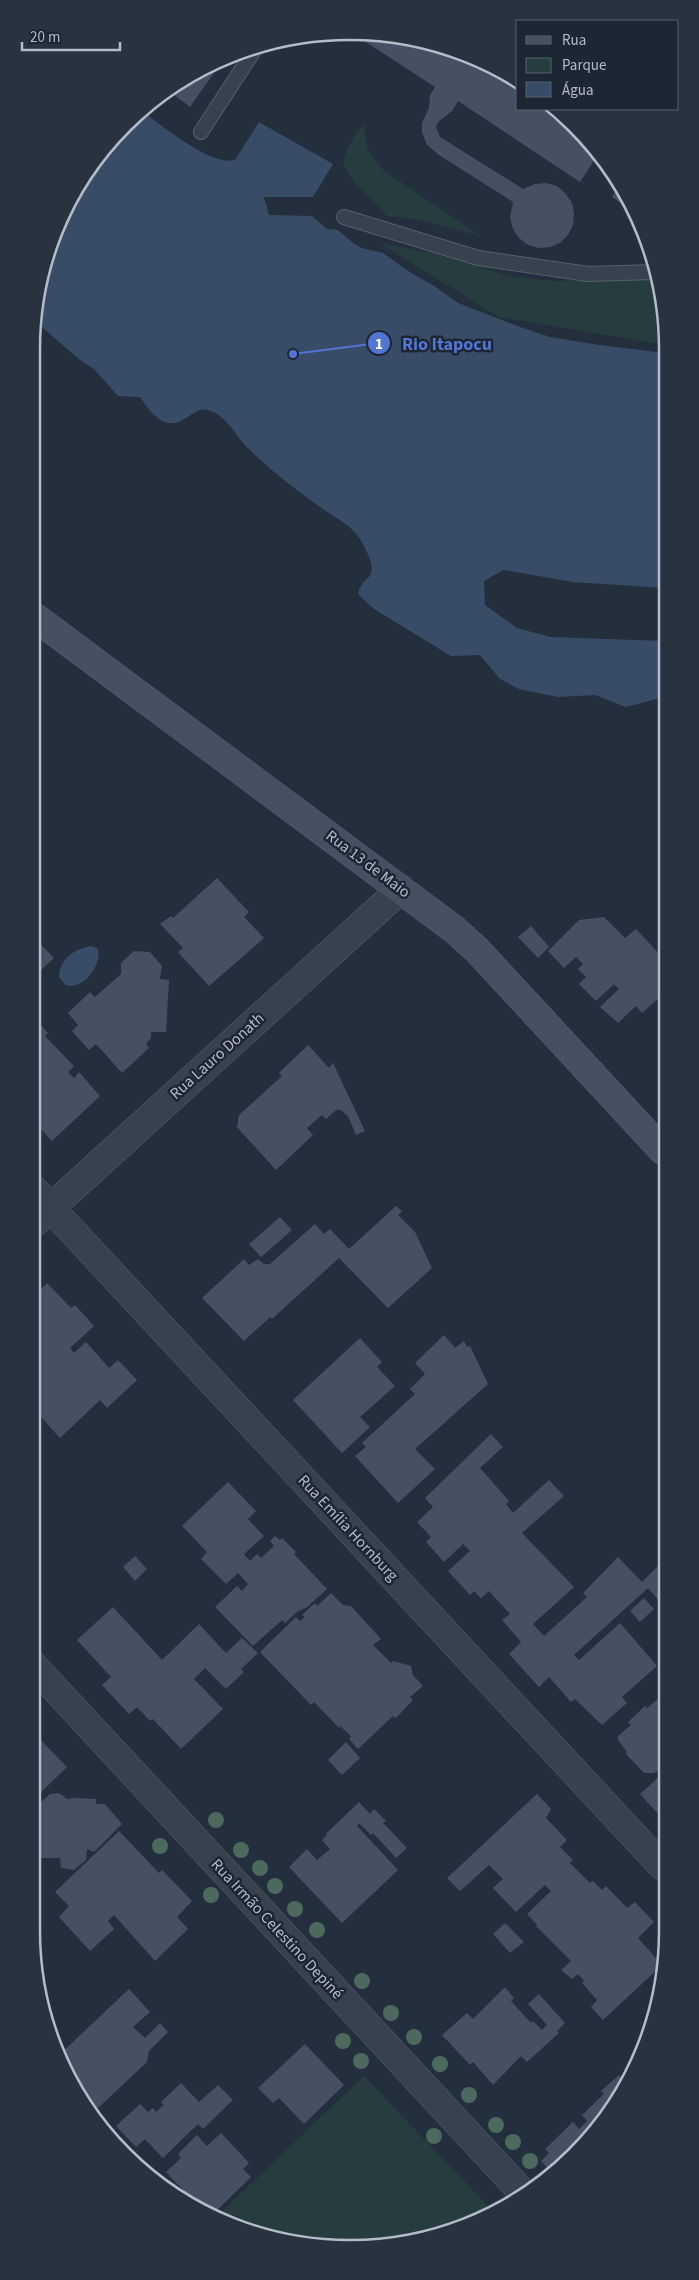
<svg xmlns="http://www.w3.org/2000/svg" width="699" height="2280" viewBox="0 0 699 2280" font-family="'Source Sans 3',sans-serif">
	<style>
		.green { fill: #263c3f }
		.water { fill: #394c67 }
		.building { fill: #455162 }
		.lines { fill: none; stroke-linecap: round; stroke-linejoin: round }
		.lane-casing { stroke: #565f6c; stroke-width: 16 }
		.street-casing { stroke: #565f6c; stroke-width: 29 }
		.secondary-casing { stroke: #565f6c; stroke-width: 29 }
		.lane { stroke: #38414e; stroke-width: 14 }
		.street { stroke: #38414e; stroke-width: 28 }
		.secondary { stroke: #465061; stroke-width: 28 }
		.tree { fill: #4b6a5d }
		.labels { text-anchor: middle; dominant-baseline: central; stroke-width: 5; stroke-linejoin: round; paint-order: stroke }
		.street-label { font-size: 16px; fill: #b4bcc9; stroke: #1d2633 }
		.rim { fill: none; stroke: #b4bcc9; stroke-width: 2.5 }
		.leader { fill: none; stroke: #5274d3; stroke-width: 2 }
		.callout-dot { fill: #5274d3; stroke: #1d2633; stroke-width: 2 }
		.mark-label { font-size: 15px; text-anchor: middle; font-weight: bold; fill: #fff }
		.callout-label { font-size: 18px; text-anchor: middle; font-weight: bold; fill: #5274d3; stroke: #1d2633; stroke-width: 5; stroke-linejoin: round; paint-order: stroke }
	</style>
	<rect width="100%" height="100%" fill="#242f3e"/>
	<g class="green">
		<path d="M364 124 367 148 383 170 481 236 419 220 387 216 354 182 343 164C347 148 353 136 364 124Z"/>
		<path d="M379 243 433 253 509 276 554 281 596 280 655 274 665 308V345L499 317Z"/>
		<path d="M364 2076 491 2209 432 2238 308 2246 215 2218Z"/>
	</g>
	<g class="water">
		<path d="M145 113C163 127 213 167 235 160L259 122 333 164 313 197H264L269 215 312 216 327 229 338 230 353 243 362 248 383 253 408 271 434 286 458 303 520 327 550 337 599 345 665 353 664 588 573 582 503 570 484 581 485 605 517 628 550 637 664 641V697L626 707 595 695 558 697 519 689 500 679 480 655 451 656 374 609 358 594C362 574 381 582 366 550 355 526 343 523 323 509 299 492 270 470 249 449 236 437 227 415 208 410 197 407 191 416 181 421 162 430 149 410 140 397L118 396 94 369 80 360 37 323V287L85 172Z"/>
		<path d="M92 946 98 949C102 965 84 990 66 985L59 977C59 959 75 948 92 946Z"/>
	</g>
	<g class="building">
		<path d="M358 37H412L508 74 518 81V109H551L589 139 598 154 580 182 458 101 453 110 438 122 436 127 440 137 523 189 535 184 546 183 557 186 565 193 572 203 574 213 573 225 568 235 560 243 550 247 539 248 528 245 519 238 513 229 510 218 513 202 439 155 427 145 422 132V123L429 108 430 95 435 87Z"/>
		<path d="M213 68 216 70 190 107 168 90 173 85Z"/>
		<path d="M619 185 635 209 636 213 612 197Z"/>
		<path d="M217 878 249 912 244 917 264 938 209 986 178 952 183 948 160 924 171 916 173 918Z"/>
		<path d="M604 917 625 938 636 929 664 959V993L642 1013 636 1006 618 1023 600 1007 619 989 614 984 596 1001 579 984 586 977 578 969 583 964 576 957 564 968 548 951 579 920Z"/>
		<path d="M531 926 549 947 538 958 518 937Z"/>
		<path d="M35 938 54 958 38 973 35 970Z"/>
		<path d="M134 951 150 952 162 966 160 979 169 980 166 1032H151V1038L146 1044 149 1048 122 1073 96 1044 89 1050 72 1031 78 1025 68 1013 90 992 95 997 121 974V963Z"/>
		<path d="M35 1019 48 1033 45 1036 74 1066 68 1072 74 1078 79 1072 100 1096 52 1141 34 1122Z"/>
		<path d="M308 1045 329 1068 333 1063 365 1131 356 1135 348 1116 341 1110H336L326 1119 322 1115 307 1128 313 1135 276 1170 237 1127 239 1115 282 1076 279 1073Z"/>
		<path d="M396 1206 402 1211 398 1215 415 1232 432 1268 388 1308 339 1258 272 1319 270 1317 244 1341 202 1298 244 1259 249 1265 258 1259 264 1264H270L315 1224 324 1234 330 1229 349 1249Z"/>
		<path d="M280 1217 292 1230 261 1257 249 1244Z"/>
		<path d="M47 1283 71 1308 75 1305 94 1326 70 1348 74 1353 86 1342 109 1368 118 1360 137 1380 107 1408 100 1400 60 1438 33 1408 34 1296Z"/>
		<path d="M444 1335 455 1348 464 1341 467 1347 470 1346 488 1384 415 1449 435 1469 398 1503 355 1456 366 1447 362 1443 415 1394 410 1389 425 1374 415 1363Z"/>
		<path d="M360 1338 382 1362 377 1367 395 1386 360 1417 370 1427 342 1453 293 1400Z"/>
		<path d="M491 1434 503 1447 480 1468 509 1501 506 1504 513 1513 549 1480 564 1496 522 1533 574 1587 533 1624 544 1636 587 1597 583 1593 618 1557 642 1582 662 1562V1604L648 1588 574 1655 579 1660 620 1623 657 1666 622 1697 627 1703 602 1725 575 1699 571 1702 549 1677 539 1687 509 1654 521 1642 502 1620 510 1614 489 1591 481 1598 474 1591 470 1595 448 1571 470 1551 463 1544 444 1562 426 1542 431 1537 417 1522 433 1507 425 1498Z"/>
		<path d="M228 1482 256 1511 248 1519 264 1536 244 1554 250 1561 257 1554 261 1558 274 1546 270 1541 275 1536 280 1540 282 1538 296 1552 294 1554 327 1589 306 1608 298 1611 285 1623 282 1620 253 1646 215 1607 237 1586 242 1591 248 1584 238 1573 226 1584 201 1559 207 1552 182 1526Z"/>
		<path d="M135 1556 147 1569 135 1581 123 1567Z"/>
		<path d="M331 1593 343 1605 351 1606 381 1639 373 1645 391 1663 393 1661 411 1666 413 1675 423 1686 410 1697 413 1700 396 1718 393 1716 358 1749 349 1739 351 1736 340 1726 339 1728 314 1702 311 1705 260 1652 296 1617 300 1621 305 1617 302 1615 315 1603 317 1606Z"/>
		<path d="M644 1598 654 1609 640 1622 630 1611Z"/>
		<path d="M113 1607 162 1660 199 1624 226 1653 242 1638 258 1653 241 1669 244 1672 226 1689 205 1668 194 1679 223 1709 181 1749 153 1719 150 1721 137 1707 129 1714 102 1685 111 1677 77 1640Z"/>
		<path d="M659 1698 662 1701V1768L654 1773H644L626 1754 627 1752 618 1740V1736L631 1725 628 1722 645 1706 647 1708Z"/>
		<path d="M32 1731 67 1767 32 1801Z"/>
		<path d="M346 1742 360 1758 342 1775 328 1760Z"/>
		<path d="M662 1774V1816L661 1817 640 1794Z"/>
		<path d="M59 1793 67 1799 75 1798 96 1799V1804H105L122 1824 94 1852 87 1849 86 1860 74 1870 61 1868 60 1858H38L32 1853V1810L50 1794Z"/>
		<path d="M537 1794 551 1809 546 1818 567 1840 560 1847 573 1860 570 1863 590 1883 593 1881 602 1890 606 1886 627 1908 635 1902 654 1922 638 1938 662 1965 603 2020 591 2007 597 2000 582 1983 584 1981 578 1974 572 1979 561 1970 571 1961 536 1926 537 1925 527 1914 551 1891 545 1885 516 1912 493 1888 503 1879 489 1865 460 1891 447 1878Z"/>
		<path d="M359 1802 370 1814 374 1809 386 1821 383 1823 407 1848 396 1858 373 1833 371 1835 359 1823 357 1826 398 1870 342 1923 289 1867 307 1849 317 1860 330 1849 322 1840 327 1835 326 1834Z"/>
		<path d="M119 1831 159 1873 162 1870 192 1901 177 1917 188 1929 155 1961 114 1915 108 1921 114 1929 90 1951 59 1917 69 1906 55 1892Z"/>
		<path d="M505 1923 524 1942 510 1953 493 1934Z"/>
		<path d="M505 1987 514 1998 511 2001 531 2023 533 2021 542 2030 547 2025 528 2004 539 1994 565 2023 557 2031 559 2033 527 2062 521 2056 493 2085 473 2062 470 2065 442 2035 467 2013 473 2019Z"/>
		<path d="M129 1989 150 2012 133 2027 145 2038 160 2023 168 2032 149 2051 147 2062 98 2108 76 2086 58 2056Z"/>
		<path d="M305 2044 344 2085 304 2124 279 2098 273 2103 258 2088Z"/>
		<path d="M619 2075 625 2081 614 2107 552 2173 541 2161 549 2153 545 2149 573 2122 579 2129 587 2121 582 2115 604 2094 601 2091Z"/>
		<path d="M181 2083 199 2102 218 2085 233 2100 203 2129 198 2124 163 2158 145 2139 136 2147 116 2126 140 2104 148 2112 153 2108 156 2112 164 2105 161 2102Z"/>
		<path d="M221 2133 249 2163 243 2169 251 2177 213 2214 205 2206 201 2209 166 2172 181 2158 178 2154 197 2135 207 2146Z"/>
	</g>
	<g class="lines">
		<g class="lane-casing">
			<g id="lane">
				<path d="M201 132 253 52"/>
				<path d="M344 217 478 258 588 274 654 272"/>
			</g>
		</g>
		<g class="street-casing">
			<g id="street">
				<path d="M34 1190 662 1866"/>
				<path d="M34 1223 401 889"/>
				<path d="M32 1664 523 2193"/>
			</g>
		</g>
		<g class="secondary-casing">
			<path id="secondary" d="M36 618 455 930 477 950 663 1151"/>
		</g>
		<use href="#lane" class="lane"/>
		<use href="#street" class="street"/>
		<use href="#secondary" class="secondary"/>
	</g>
	<g class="tree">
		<circle cx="216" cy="1820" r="8"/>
		<circle cx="160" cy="1846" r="8"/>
		<circle cx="241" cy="1850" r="8"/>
		<circle cx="260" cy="1868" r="8"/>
		<circle cx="275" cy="1886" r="8"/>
		<circle cx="211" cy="1895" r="8"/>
		<circle cx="295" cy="1909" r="8"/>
		<circle cx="317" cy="1930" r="8"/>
		<circle cx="362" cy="1981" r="8"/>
		<circle cx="391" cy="2013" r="8"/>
		<circle cx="414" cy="2037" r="8"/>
		<circle cx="343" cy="2041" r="8"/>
		<circle cx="361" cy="2061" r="8"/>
		<circle cx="440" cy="2064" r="8"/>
		<circle cx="469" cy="2095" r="8"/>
		<circle cx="496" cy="2125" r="8"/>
		<circle cx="434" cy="2136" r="8"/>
		<circle cx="513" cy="2142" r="8"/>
		<circle cx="530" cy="2161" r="8"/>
	</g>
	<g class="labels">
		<g class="street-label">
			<text transform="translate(368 864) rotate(37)">Rua 13 de Maio</text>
			<text transform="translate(217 1056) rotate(-42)">Rua Lauro Donath</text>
			<text transform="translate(348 1528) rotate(47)">Rua Emília Hornburg</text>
			<text transform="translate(277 1929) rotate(47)">Rua Irmão Celestino Depiné</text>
		</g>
	</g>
	<path d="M0 0H699V2280H0ZM349 40H350A309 309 0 0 1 659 349V1931A309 309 0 0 1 350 2240H349A309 309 0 0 1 40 1931V349A309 309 0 0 1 349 40Z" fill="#29323f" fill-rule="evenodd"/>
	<path class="rim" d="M349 40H350A309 309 0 0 1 659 349V1931A309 309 0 0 1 350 2240H349A309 309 0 0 1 40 1931V349A309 309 0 0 1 349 40Z"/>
	<path class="leader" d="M293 354L379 343"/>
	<g class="callout-dot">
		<circle cx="293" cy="354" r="5"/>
		<circle cx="379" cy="343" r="12"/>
	</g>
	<g class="mark-label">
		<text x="379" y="349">1</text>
	</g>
	<g class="callout-label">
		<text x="447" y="350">Rio Itapocu</text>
	</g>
	<rect x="516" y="20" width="162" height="90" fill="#1d2633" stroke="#59626f"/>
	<rect x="526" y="36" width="25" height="8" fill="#465061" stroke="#59626f"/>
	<text x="562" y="45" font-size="15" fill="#b4bcc9">Rua</text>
	<rect x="526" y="58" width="25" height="15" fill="#263c3f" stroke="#59626f"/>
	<text x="562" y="70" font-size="15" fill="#b4bcc9">Parque</text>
	<rect x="526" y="82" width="25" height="15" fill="#394c67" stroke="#59626f"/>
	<text x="562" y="95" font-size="15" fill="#b4bcc9">Água</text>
	<path d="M22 42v8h98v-8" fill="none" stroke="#b4bcc9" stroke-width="2.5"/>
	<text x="30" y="42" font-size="15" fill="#b4bcc9" stroke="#1d2633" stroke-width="4" paint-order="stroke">20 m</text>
</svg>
